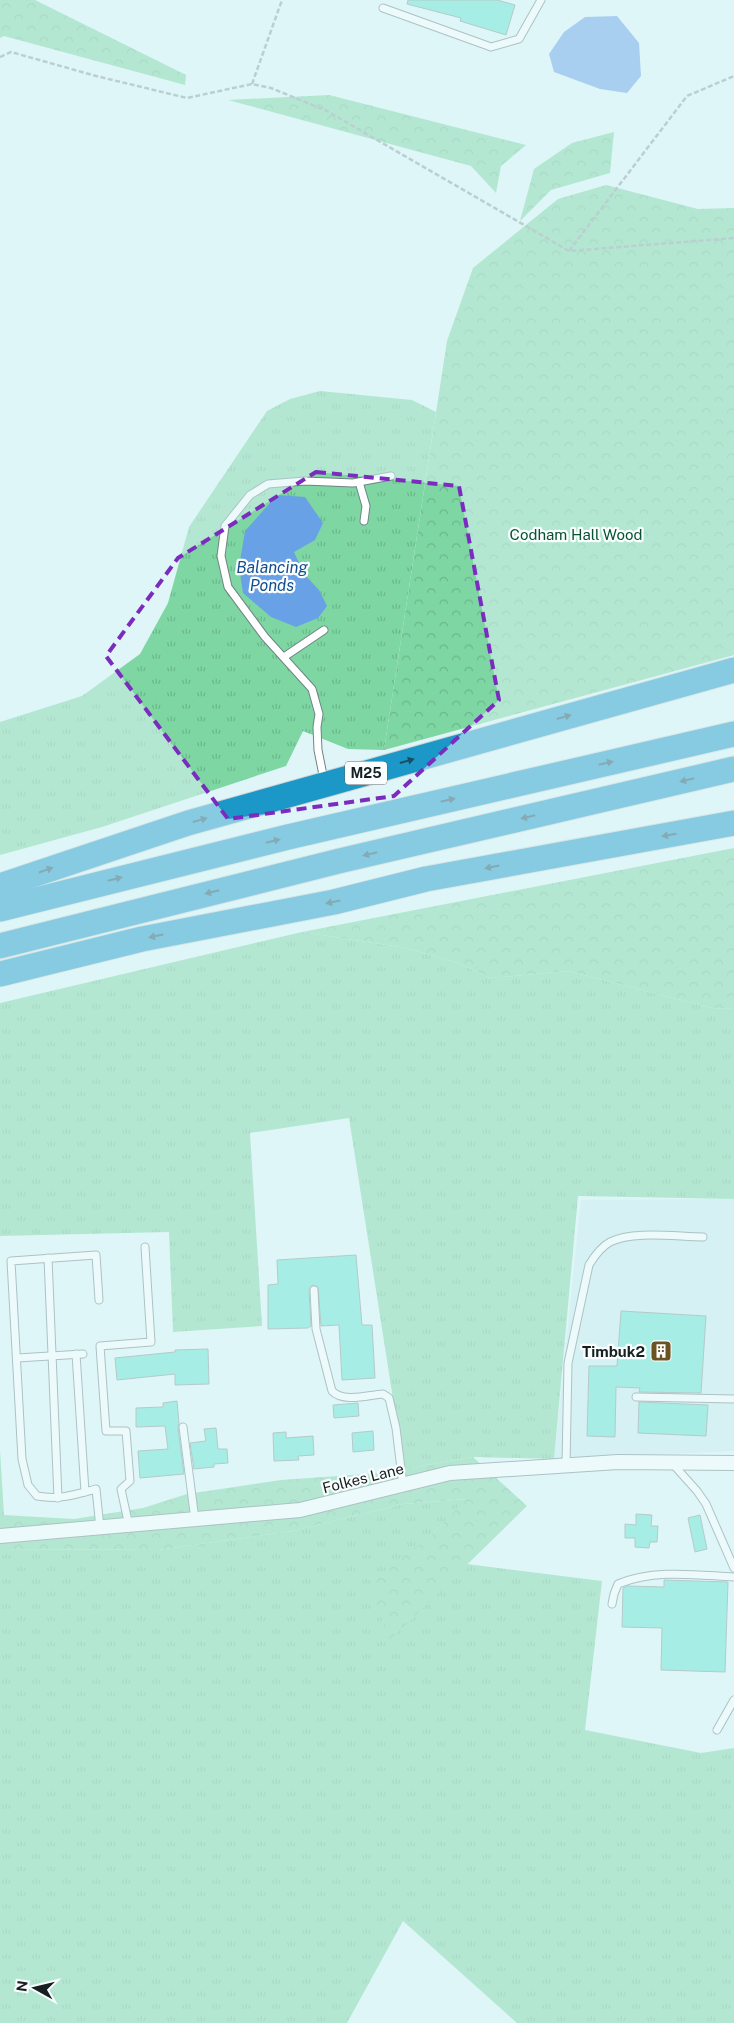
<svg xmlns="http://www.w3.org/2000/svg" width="734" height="2023" viewBox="0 0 734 2023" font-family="'Public Sans',sans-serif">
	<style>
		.built { fill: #caeaee }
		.grass { fill: url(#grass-tufts) }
		.forest { fill: url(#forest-crowns) }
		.water { fill: #69a1e6 }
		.building { fill: #62e2ce; stroke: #829692 }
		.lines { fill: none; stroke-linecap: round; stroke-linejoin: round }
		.service-casing { stroke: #708486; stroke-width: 9 }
		.minor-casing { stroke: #708486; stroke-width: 16 }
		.motorway-casing { stroke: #d1d2d2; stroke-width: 27 }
		.path { stroke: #91a1a3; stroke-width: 2.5; stroke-dasharray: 5 2.5; stroke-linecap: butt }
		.service { stroke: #fff; stroke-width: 7 }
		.minor { stroke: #fff; stroke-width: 14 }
		.motorway { stroke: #1b98c7; stroke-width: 25 }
		.oneway { fill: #194f63 }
		.marked { fill: none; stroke: #7b2cbf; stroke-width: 4; stroke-dasharray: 10 6; stroke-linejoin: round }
		.labels { text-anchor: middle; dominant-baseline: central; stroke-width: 4.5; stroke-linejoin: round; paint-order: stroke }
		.shield { fill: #fafeff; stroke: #5b6263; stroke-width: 1 }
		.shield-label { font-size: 14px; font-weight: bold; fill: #171f20 }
		.park-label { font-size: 15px; fill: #085230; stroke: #fafeff }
		.poi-label { font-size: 15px; font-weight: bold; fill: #171f20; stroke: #fafeff; text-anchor: end }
		.street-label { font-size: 15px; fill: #171f20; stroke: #fafeff }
		.water-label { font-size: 16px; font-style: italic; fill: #154d8b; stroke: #fafeff }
	</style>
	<defs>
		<pattern id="grass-tufts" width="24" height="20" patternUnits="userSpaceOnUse" patternTransform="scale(1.25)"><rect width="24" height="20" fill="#7ed6a2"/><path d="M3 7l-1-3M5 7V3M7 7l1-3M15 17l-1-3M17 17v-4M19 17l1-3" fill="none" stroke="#6cb78b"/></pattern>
		<pattern id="forest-crowns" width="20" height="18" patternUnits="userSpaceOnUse" patternTransform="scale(1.25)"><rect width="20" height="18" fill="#7ed6a2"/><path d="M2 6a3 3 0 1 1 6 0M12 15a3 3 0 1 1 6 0" fill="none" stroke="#6cb78b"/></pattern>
	</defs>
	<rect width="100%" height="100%" fill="#dff5f8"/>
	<path class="built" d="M734 1199V1451L554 1459 581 1200Z"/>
	<g class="grass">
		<path d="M320 391 412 400 436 412 384 750 348 749 303 731 286 766 102 827 0 855V722L82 696 140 654 168 603 189 527 267 411 290 399Z"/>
		<path d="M302 932 406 948 458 963 490 978 568 971 712 1008 734 1009V1199L578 1196 554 1459 473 1457 404 1469 349 1118 250 1133 262 1326 173 1332 169 1232 0 1236V1003Z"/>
		<path d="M467 1499 433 1534 389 1640 467 1564 602 1581 585 1730 701 1753 734 1748V2023H517L403 1921 347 2023H0V1549L157 1550 293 1531 403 1504Z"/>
	</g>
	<g class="forest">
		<path d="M0 0H35L186 75 185 85 4 36 0 38Z"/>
		<path d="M329 95 526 145 501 166 496 193 471 166 228 100Z"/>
		<path d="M614 132 610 173 551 190 520 221 534 169 572 143Z"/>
		<path d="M606 185 698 209 734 208V655L384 750 447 341 473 268 558 199Z"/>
		<path d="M734 848V1009L712 1008 568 971 490 978 458 963 406 948 302 932Z"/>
		<path d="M0 1450 4 1515 74 1519 143 1508 187 1494 281 1480 380 1473 473 1457 527 1506 389 1641 370 1582 433 1534 466 1499 403 1504 293 1531 157 1550 0 1549Z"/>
	</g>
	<g class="water">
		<path d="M617 16 639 43 641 76 627 93 600 89 554 72 549 54 564 32 585 17Z"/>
		<path d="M277 495 305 497 323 523 315 540 294 552 304 574 319 590 327 606 318 618 296 627 271 617 243 593 239 567 245 531Z"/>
	</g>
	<g class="building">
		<path d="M408 0H497L515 5 506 35 460 21 461 18 407 4Z"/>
		<path d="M356 1255 362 1325H372L375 1378 342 1380 339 1325 321 1326 318 1287 312 1285 309 1290 311 1326 308 1328 268 1329V1285L278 1284 277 1260Z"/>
		<path d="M621 1311 706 1316 701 1393 639 1392 640 1388 616 1387 615 1437 587 1436 589 1366H617Z"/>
		<path d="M208 1349 209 1384 175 1385V1374L117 1380 115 1358 175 1352V1350Z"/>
		<path d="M177 1401 179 1423 178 1428 184 1474 140 1478 138 1451 168 1449 165 1426 136 1427V1408L163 1407V1403Z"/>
		<path d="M639 1402 708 1405 706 1436 638 1433Z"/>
		<path d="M358 1403 359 1416 334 1418 333 1405Z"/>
		<path d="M216 1428 218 1449H227L228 1463 214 1464V1467L194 1469 190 1443 206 1441 204 1429Z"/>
		<path d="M373 1431 374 1450 353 1452 352 1433Z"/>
		<path d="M286 1432V1438L313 1436 314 1455 298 1456 299 1460 274 1461 273 1433Z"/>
		<path d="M636 1514 652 1515 651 1526H658L657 1542H650L649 1548 635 1547V1538H625V1524L636 1525Z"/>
		<path d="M700 1515 707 1549 695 1552 688 1518Z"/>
		<path d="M664 1580 728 1582 725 1672 661 1670 662 1628 622 1627 623 1588 628 1586 664 1587Z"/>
	</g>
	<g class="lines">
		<g class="service-casing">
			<g id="service">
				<path d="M383 8 491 47 519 39 541 0"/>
				<path d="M359 482 366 506 364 521"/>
				<path d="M284 657 324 630"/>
				<path d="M324 780 318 750 317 727 319 714 312 689 265 637 228 587 221 556 225 526 250 495 268 484 305 481 353 483 391 476"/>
				<path d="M48 1258 58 1498"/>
				<path d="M314 1290 316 1329 332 1391C344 1403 368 1395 383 1394L389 1398 396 1428 403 1485"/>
				<path d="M99 1300 96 1255 11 1261 22 1459 28 1485 37 1496C60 1500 74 1495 96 1489L100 1528"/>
				<path d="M76 1354 85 1492"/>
				<path d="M17 1358 83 1354"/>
				<path d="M636 1397 734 1399"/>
				<path d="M183 1427 195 1520"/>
				<path d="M671 1462 697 1491 706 1504 734 1568"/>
				<path d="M566 1465 568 1363 589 1265C595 1255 601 1247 610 1242 633 1230 678 1237 703 1237"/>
				<path d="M129 1526 121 1489 130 1481 126 1431H106L100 1346 151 1342 145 1247"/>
				<path d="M612 1604 614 1594 618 1584C655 1569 695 1575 734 1577"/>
				<path d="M717 1730 734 1700"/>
			</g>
		</g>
		<g class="minor-casing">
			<path id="minor" d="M0 1536 300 1510 450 1473 618 1462 734 1463"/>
		</g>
		<g class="motorway-casing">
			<g id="motorway">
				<path d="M0 886 188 823 734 670"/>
				<path d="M0 909 288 837 734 734"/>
				<path d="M0 946 339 861 734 769"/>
				<path d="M0 974 142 939 334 902 426 879 734 823"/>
			</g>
		</g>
		<g class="path">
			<path d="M0 57 11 52 96 76 187 98 252 84 271 88 327 111 569 251 734 238"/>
			<path d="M252 84 282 0"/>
			<path d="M569 251 687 96 734 76"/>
		</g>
		<use href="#service" class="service"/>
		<use href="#minor" class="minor"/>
		<use href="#motorway" class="motorway"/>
	</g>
	<defs><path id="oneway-solid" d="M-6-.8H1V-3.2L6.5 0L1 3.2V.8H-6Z" transform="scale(1.25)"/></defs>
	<g class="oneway">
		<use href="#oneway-solid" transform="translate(564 717) rotate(-16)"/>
		<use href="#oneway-solid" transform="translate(407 761) rotate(-16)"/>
		<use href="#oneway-solid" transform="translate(606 763) rotate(-13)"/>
		<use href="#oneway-solid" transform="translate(687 780) rotate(167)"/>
		<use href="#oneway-solid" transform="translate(448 800) rotate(-13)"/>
		<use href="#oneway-solid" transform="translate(528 817) rotate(167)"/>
		<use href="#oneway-solid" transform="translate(200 820) rotate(-16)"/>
		<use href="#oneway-solid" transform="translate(669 835) rotate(170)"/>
		<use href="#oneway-solid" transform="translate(273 841) rotate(-13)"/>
		<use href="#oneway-solid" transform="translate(370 854) rotate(167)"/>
		<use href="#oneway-solid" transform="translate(492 867) rotate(169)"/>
		<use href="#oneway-solid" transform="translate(46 870) rotate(-19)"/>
		<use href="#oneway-solid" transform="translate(115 879) rotate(-14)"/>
		<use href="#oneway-solid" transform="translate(212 892) rotate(166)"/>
		<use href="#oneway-solid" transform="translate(333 902) rotate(168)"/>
		<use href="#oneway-solid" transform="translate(156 936) rotate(168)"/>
	</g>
	<path d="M0 0H734V2023H0ZM316 472 459 486 499 700 394 796 228 819 106 656 178 558Z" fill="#dff5f8" fill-opacity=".55" fill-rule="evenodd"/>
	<path class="marked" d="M316 472 459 486 499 700 394 796 228 819 106 656 178 558Z"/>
	<defs>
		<g id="building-square" transform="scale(1.125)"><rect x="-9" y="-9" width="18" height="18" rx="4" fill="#6a5323" stroke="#fafeff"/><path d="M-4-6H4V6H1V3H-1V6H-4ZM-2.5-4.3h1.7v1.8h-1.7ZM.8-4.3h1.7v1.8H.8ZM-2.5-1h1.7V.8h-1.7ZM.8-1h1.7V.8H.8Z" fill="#fff"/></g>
	</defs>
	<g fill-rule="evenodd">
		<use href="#building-square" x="661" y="1351"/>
	</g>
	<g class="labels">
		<rect class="shield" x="345" y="761.5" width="42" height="23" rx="4"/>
		<g class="shield-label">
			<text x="366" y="773">M25</text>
		</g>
		<g class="park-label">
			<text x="576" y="534">Codham Hall Wood</text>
		</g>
		<g class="poi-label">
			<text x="645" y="1351">Timbuk2</text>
		</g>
		<g class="street-label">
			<text transform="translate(363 1478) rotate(-14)">Folkes Lane</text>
		</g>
		<g class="water-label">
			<text x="272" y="567">Balancing<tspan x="272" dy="18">Ponds</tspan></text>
		</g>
	</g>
	<g transform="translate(35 1988) rotate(278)" stroke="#fafeff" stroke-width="4" paint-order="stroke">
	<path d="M0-4L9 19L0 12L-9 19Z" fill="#171f20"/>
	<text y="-8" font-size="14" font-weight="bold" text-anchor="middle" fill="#171f20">N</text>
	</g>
</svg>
